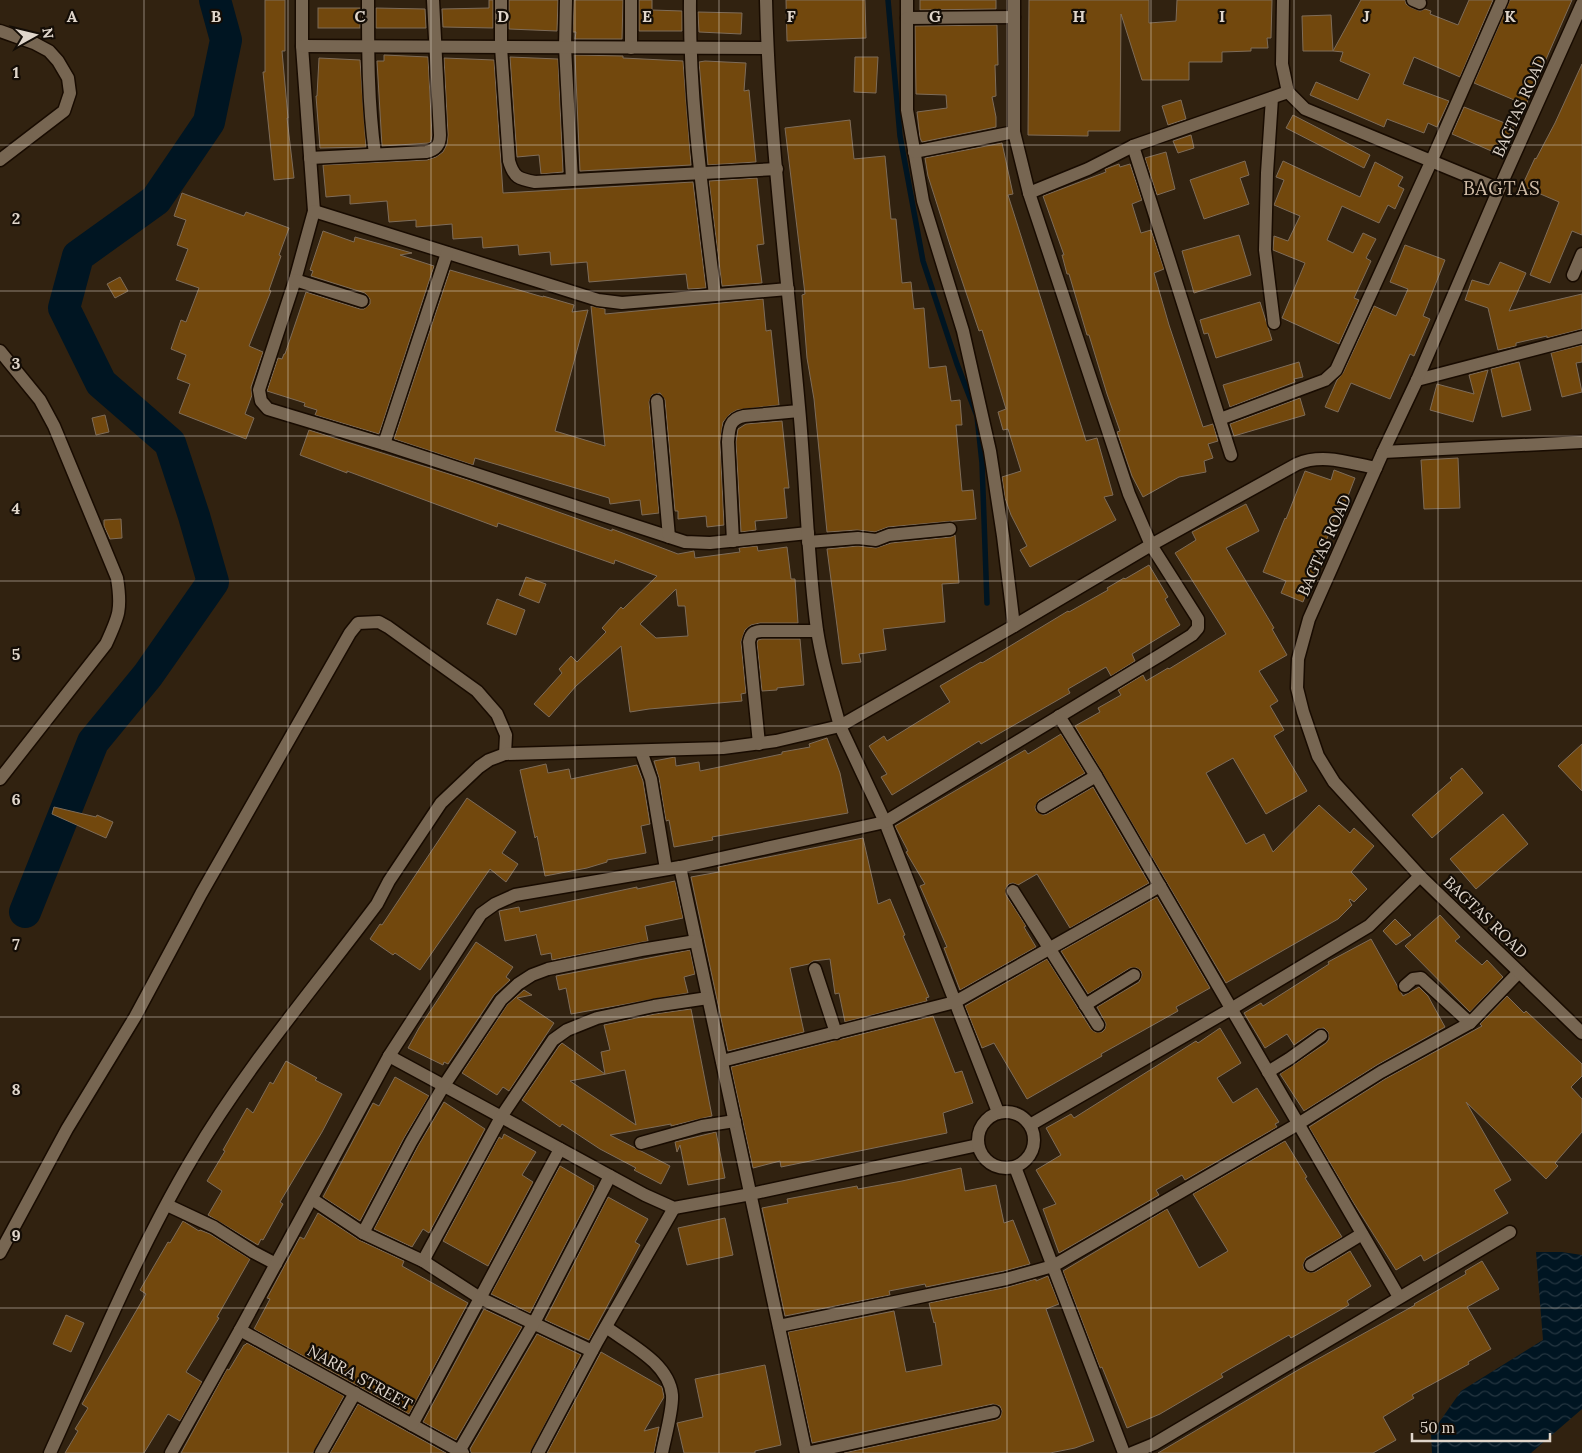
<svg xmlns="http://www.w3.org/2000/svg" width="1582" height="1453" viewBox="0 0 1582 1453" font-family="Lora,serif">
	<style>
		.water { fill: url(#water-waves) }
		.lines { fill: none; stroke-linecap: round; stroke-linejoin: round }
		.stream { stroke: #001522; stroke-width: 5.5 }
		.river { stroke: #001522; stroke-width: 32 }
		.building { fill: #72480d; stroke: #7e6c59; fill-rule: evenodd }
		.minor-casing { stroke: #180b00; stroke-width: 15 }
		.tertiary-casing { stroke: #180b00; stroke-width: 15 }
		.minor { stroke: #776652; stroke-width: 12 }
		.tertiary { stroke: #776652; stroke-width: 12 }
		.grid { fill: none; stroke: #e0d6cb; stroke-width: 1; stroke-opacity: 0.55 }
		.labels { text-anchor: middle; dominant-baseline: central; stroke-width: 4.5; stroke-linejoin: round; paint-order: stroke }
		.street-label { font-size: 16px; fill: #e0d6cb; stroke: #140d06 }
		.quarter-label { font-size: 19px; letter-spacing: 1px; fill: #cfbba6; stroke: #140d06 }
		.grid-label { font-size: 16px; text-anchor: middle; font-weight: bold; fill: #e0d6cb; stroke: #140d06; stroke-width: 4.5; stroke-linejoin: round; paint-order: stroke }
	</style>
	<defs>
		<pattern id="water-waves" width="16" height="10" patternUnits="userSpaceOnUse" patternTransform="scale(1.25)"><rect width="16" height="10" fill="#001522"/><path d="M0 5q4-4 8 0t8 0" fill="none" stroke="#253641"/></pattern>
	</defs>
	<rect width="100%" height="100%" fill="#312210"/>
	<path class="water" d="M1536 1252H1562L1582 1255V1409L1531 1453H1432L1431 1434 1461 1391 1543 1340Z"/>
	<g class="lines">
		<path class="stream" d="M888 0 900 136 923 261 957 364 977 416 982 463 987 603"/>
		<path class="river" d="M25 912 93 742 148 675 213 582 194 516 170 443 101 383 64 308 78 256 156 200 209 122 226 40 215 0"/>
	</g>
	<g class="building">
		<path d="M265 0H285V51H282L288 118H287L294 178 274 180 263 72H265Z"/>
		<path d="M489 0H493V28L443 27 442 9 489 8Z"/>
		<path d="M509 0H558L557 31 509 29Z"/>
		<path d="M574 0H623L622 39H575L576 32H573Z"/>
		<path d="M639 0H652V10L682 11V31H639Z"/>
		<path d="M786 0H865L866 38 787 41Z"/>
		<path d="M920 0H996V9L920 10Z"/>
		<path d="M1029 0H1149V23L1176 21 1177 0H1272L1271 38H1267L1268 48H1251V51L1222 52V62H1189V80H1142L1121 14 1120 131H1088V136L1028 135Z"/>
		<path d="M1361 0H1405L1406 4 1410 7 1420 11 1425 9 1431 11 1430 14 1458 25 1469 0H1493L1460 77 1414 57 1403 84 1449 101 1437 127 1428 123 1424 133 1387 119 1384 127 1310 95 1316 82 1358 100 1370 74 1340 61 1343 52 1333 51Z"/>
		<path d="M1510 0H1572L1526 105 1474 83Z"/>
		<rect x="318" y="8" width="42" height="20"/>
		<path d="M376 8 425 9 426 28H376Z"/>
		<path d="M698 12 742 13 741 34 699 32Z"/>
		<path d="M1331 15 1333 51H1303L1302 16Z"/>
		<path d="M997 25 998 65H995L996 96 992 97 996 117V127L922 142 920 138 917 112 947 108 946 95 916 94 915 26Z"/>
		<path d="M384 55 428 57 432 135 431 141 429 143 382 146 377 61H384Z"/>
		<path d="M575 55 623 56V58L683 61 691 165 580 171Z"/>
		<path d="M510 57 558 59 563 172 541 174 539 155 517 157Z"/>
		<path d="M855 57H878L876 93 854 92Z"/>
		<path d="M319 58 360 60 366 147 320 148 316 96H317Z"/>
		<path d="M444 58 494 60 503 193 693 182 706 288 688 289 686 274 589 282 587 262 551 265 550 252 519 255 518 245 483 248 482 237 453 239 452 224 416 227V220L389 222 387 201 350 204V195L326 197 323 165 427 160 436 157 443 152 447 144 448 135Z"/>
		<path d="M705 61 746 63 744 91 749 90 756 162 708 165 699 62Z"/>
		<path d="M1582 64V235L1572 231 1550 283 1530 275 1559 202 1522 186 1535 158 1536 159 1555 123Z"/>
		<path d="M1181 100 1186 119 1168 125 1162 106Z"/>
		<path d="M1464 107 1515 127 1503 156 1452 134Z"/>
		<path d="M1293 115 1370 155 1364 168 1286 128Z"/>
		<path d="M850 120 854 159 885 156 891 219H896L902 283 911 282 914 309 924 308 929 368 946 366 951 401 960 400 962 425H956L962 491 973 490 976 519 888 527 875 532 857 530 827 532 814 399 807 358 802 295 805 294 785 128Z"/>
		<path d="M1191 135 1194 148 1178 153 1173 141Z"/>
		<path d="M1002 143 1013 194 1008 195 1086 441 1097 438 1113 495 1104 497 1116 520 1030 567 1020 550 1027 546 1011 515 1005 498 1002 477 1021 471 1008 429 1003 430 998 412 1006 409 982 330 979 331 950 245 928 176 925 158Z"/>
		<path d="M1166 152 1175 189 1157 195 1145 158Z"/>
		<path d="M1245 161 1249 175 1240 178 1249 204 1204 219 1190 180Z"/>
		<path d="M1283 161 1360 197 1375 162 1403 177 1398 186 1404 189 1395 209 1388 205 1379 223 1342 206 1327 240 1353 253 1363 233 1376 239 1366 258 1371 261 1354 298 1359 300 1339 344 1282 318 1305 263 1273 250 1274 236 1288 241 1300 216 1274 205 1284 180 1276 177Z"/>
		<path d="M1119 164 1120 167 1130 164 1142 200 1132 204 1141 233 1151 230 1164 269 1154 273 1169 325 1203 427 1213 424 1218 441 1208 444 1213 458 1204 461 1206 472 1179 477 1143 497 1132 476 1117 432 1120 431 1107 394 1089 335H1087L1069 274H1067L1062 255H1064L1043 196 1106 172 1105 169Z"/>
		<path d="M757 178 764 244 757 245 762 283 722 286 709 181Z"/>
		<path d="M182 193 244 216 246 212 289 228 279 255 281 256 269 290 271 291 249 346 263 352 251 387 252 395 245 414 254 418 246 439 179 413 190 384 177 379 186 355 171 349 181 320 186 322 199 288 176 280 188 249 177 245 186 220 174 216Z"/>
		<path d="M323 231 354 242 355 237 412 253 400 255 434 266 379 434 315 415 317 410 304 406 305 403 267 391 278 358 282 359 284 354H285L306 292 360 309H364L370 304V299L365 293 311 276 313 271 310 270Z"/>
		<path d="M1239 235 1251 275 1194 293 1182 251Z"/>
		<path d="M1405 245 1445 260 1423 316 1430 319 1414 356 1410 354 1390 399 1351 383 1338 412 1325 407 1337 380 1343 373 1374 306 1396 316 1408 289 1390 282Z"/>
		<path d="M1500 262 1526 273 1509 311 1582 294V329L1547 338V336L1516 343V346L1498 350 1488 308 1465 300 1472 280 1489 285Z"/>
		<path d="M450 270 543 297V296L574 305 572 312 588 310 555 431 605 446 591 306 605 309V314L763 299 766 331 771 330 779 405 737 410 730 414 723 422 720 442 724 525 707 527 706 516 678 519V511H675L665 400 660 393 652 395 649 402 659 513 642 515 640 500 610 504 609 498 475 458 473 465 394 439Z"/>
		<path d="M120 277 128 291 115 298 107 284Z"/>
		<path d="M1260 302 1272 340 1216 358 1208 333 1204 334 1200 320Z"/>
		<path d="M1582 345V362L1576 363 1582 392 1562 397 1551 353Z"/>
		<path d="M1299 362 1303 377 1294 379 1295 382 1230 407 1223 385Z"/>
		<path d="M1519 362 1531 410 1502 417 1491 369Z"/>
		<path d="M1488 370 1473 422 1430 410 1437 384 1474 394 1469 375Z"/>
		<path d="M1300 398 1305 415 1234 436 1230 424Z"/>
		<path d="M105 415 109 432 96 435 92 418Z"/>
		<path d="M782 421 789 488H784L787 518 755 521 756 530 741 532 736 442 738 429 746 424Z"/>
		<path d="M309 430 468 480 612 531V529L678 554 694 551 695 558 740 552 739 548 757 546 758 551 787 547 791 579H795L798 623H760L751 625 745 630 741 642 746 693 741 694 742 701 649 709 630 712 621 646 576 686 549 717 534 704 562 673 559 669 571 656 577 662 606 632 602 628 621 607 623 609 657 576 615 560 614 564 498 523 497 527 347 471V473L300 455ZM676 589 678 606H685L688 636 656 638 640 624Z"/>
		<path d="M1458 458 1460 508 1424 509 1421 460Z"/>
		<path d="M1334 470 1355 478 1340 517 1336 515 1303 602 1281 593 1286 581 1263 572 1285 518 1286 519 1305 471 1331 480Z"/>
		<path d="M1246 504 1259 531 1226 548 1274 628 1272 629 1287 655 1259 671 1278 701 1270 706 1284 730 1274 736 1307 791 1266 814 1233 758 1206 773 1246 844 1264 834 1273 852 1319 805 1350 833 1354 828 1374 846 1351 872 1367 889 1354 902 1350 899 1349 900 1352 905 1338 919 1226 983 1075 726 1100 712 1098 708 1121 695 1118 690 1143 675 1146 681 1168 668 1169 669 1226 634 1175 553 1196 540 1192 532Z"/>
		<path d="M121 519 122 538 110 539 104 526V520Z"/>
		<path d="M955 535 959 583 942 584 945 622 883 629 886 650 859 654 861 662 842 664 827 549 858 546 876 548 891 543 951 537Z"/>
		<path d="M1149 565 1168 597 1165 599 1180 625 1132 654 1135 661 1111 676 1106 667 1068 689 1070 693 981 744 979 741 892 795 881 777 887 774 869 746 884 736 887 741 950 702 940 686 981 662 982 663 1068 611 1069 612 1108 590 1107 588 1124 578 1125 579Z"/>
		<path d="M526 577 546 584 539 603 519 595Z"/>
		<path d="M497 599 525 610 516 635 487 624Z"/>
		<path d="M762 639H800L804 685 777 688V690L762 691 757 643 758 640Z"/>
		<path d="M1061 734 1085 773 1039 800 1035 807 1036 811 1043 815 1047 814 1093 787 1149 883 1070 928 1037 874 1018 885 1013 883 1009 884 1006 888V895L1026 926 1024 927 1036 947 960 990 944 948 947 947 920 886 925 884 906 852 908 851 895 826 1025 750 1028 754Z"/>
		<path d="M827 738 840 773 848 813 712 837 713 840 674 847 669 820 666 821 659 778 654 761 675 757 676 766 699 762 700 771 782 754V752L810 747 809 744Z"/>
		<path d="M1582 744V791L1558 766Z"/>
		<path d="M546 764 548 773 569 769 571 779 637 765 643 781 650 824 641 826 646 853 607 860V862L587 868 545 876 537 836 535 838 520 770Z"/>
		<path d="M1462 768 1483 793 1432 838 1412 815 1452 780 1450 778Z"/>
		<path d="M467 798 516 832 502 853 518 864 506 882 490 869 420 970 395 953 393 955 370 939 380 924 382 925Z"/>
		<path d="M54 807 96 817 97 815 113 822 106 838 52 814Z"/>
		<path d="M1503 814 1528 844 1476 889 1450 859Z"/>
		<path d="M863 838 878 904 890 899 905 935 903 936 929 997 926 998 927 1001 845 1022 839 993 835 994 830 959 813 961 809 964 790 968 804 1032 728 1051 691 877 719 872 718 867Z"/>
		<path d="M675 881 683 918 645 926 648 941 552 960 551 953 541 955 536 934 535 935 505 941 499 911 519 907 520 912 637 887V889Z"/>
		<path d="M1157 897 1210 988 1176 1007 1178 1011 1101 1054 1102 1056 1027 1099 994 1043 982 1048 965 1006 1047 959 1091 1029 1095 1032H1102L1105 1029 1106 1024 1097 1007 1139 982 1142 975 1141 971 1137 968H1130L1088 994 1061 951Z"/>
		<path d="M1440 915 1460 937 1455 941 1482 965 1487 960 1503 977 1470 1012 1405 946Z"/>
		<path d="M1395 919 1411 935 1396 945 1383 931Z"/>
		<path d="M1371 939 1403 996 1419 987 1428 996 1445 1027 1377 1065 1304 1111 1280 1074 1326 1043 1329 1039 1328 1032 1324 1028 1317 1029 1294 1045 1287 1034 1265 1048 1244 1013 1261 1003 1263 1006 1329 964 1328 962Z"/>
		<path d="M476 942 513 967 506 977 510 980 494 995 448 1064 444 1062 443 1065 408 1048 419 1028Z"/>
		<path d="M690 950 695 974 684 977 688 993 571 1014 566 988 559 990 556 976Z"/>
		<path d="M524 990 532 995 517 998 554 1023 509 1091 503 1087 497 1095 462 1073 507 1005Z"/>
		<path d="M1507 996 1524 1013 1526 1011 1582 1064V1076L1571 1087 1582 1099V1132L1555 1163 1558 1166 1546 1179 1466 1102 1511 1180 1494 1190 1508 1213 1424 1261 1421 1255 1396 1270 1353 1202 1309 1127 1385 1079 1482 1026 1480 1024Z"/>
		<path d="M691 1009 712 1116 671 1126V1124L610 1135 670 1166 661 1184 634 1170 636 1168 600 1149 562 1124 560 1127 522 1100 559 1046 562 1043 605 1074 601 1052 610 1050 604 1025 655 1014ZM625 1070 636 1125 570 1081 606 1074Z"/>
		<path d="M933 1016 955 1073 962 1071 973 1103 943 1113 947 1133 781 1167 780 1161 753 1168 731 1067Z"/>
		<path d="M1220 1028 1241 1063 1217 1078 1233 1103 1257 1088 1279 1122 1275 1124 1277 1127 1185 1180 1182 1175 1156 1190 1159 1195 1059 1253 1043 1209 1056 1204 1036 1170 1061 1155 1046 1128 1071 1114 1074 1118 1196 1041 1198 1043Z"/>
		<path d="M286 1061 317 1078 315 1080 342 1094 322 1132 280 1202 283 1204 263 1240 261 1239 258 1245 208 1215 222 1191 207 1181 225 1151 223 1150 247 1108 253 1113 270 1082 273 1084Z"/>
		<path d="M395 1077 429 1096 404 1138 360 1221 323 1197 373 1103 379 1106Z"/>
		<path d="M444 1102 485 1129 429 1233 423 1229 412 1247 374 1229 418 1146Z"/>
		<path d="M716 1132 725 1178 688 1185 680 1145 677 1152 675 1142Z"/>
		<path d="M504 1134 536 1152 522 1175 533 1182 488 1266 443 1241 499 1137 502 1139Z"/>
		<path d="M1285 1141 1307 1177 1305 1178 1342 1237 1306 1258 1303 1265 1304 1269 1308 1272H1315L1350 1251 1371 1286 1347 1301 1349 1305 1291 1338 1289 1335 1247 1359 1221 1374 1223 1377 1160 1414 1127 1428 1102 1367 1100 1368 1063 1271 1167 1209 1199 1268 1228 1251 1193 1194Z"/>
		<path d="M560 1166 594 1186 593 1188 594 1189 530 1313 491 1294Z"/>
		<path d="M961 1168 965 1191 996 1185 1004 1223 1013 1220 1030 1264 1004 1271 926 1287 925 1284 889 1291 890 1295 785 1316 762 1208 788 1203 787 1199 857 1186 858 1189 902 1181Z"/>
		<path d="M608 1197 648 1219 635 1242 640 1245 589 1340 545 1320Z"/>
		<path d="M318 1213 359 1240 404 1261 402 1266 468 1303 409 1414 254 1329 270 1299 267 1298 300 1237 304 1239Z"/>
		<path d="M725 1218 733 1255 687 1265 678 1228Z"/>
		<path d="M183 1221 199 1231 200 1230 210 1234 250 1259 217 1317 219 1318 186 1372 202 1382 180 1421 168 1414 144 1453H65L78 1431 75 1429 88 1408 82 1404 146 1294 140 1290 168 1242 170 1243Z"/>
		<path d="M1482 1261 1499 1289 1467 1307 1491 1349 1468 1362 1469 1364 1412 1395 1414 1398 1383 1417 1396 1440 1373 1453H1158L1298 1370 1415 1305 1414 1304 1466 1274 1465 1271Z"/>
		<path d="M1048 1276 1059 1304 1046 1309 1094 1441 1075 1448 1050 1453H844L996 1420 1000 1418 1002 1411 1000 1406 993 1404 812 1443 788 1332 894 1311 906 1372 942 1365 935 1322 934 1323 929 1303 1008 1287 1036 1279V1281Z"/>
		<path d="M484 1309 522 1327 456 1440 423 1422Z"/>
		<path d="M66 1315 84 1323 71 1352 53 1344Z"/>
		<path d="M537 1334 581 1355 530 1453H471L470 1449Z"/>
		<path d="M247 1343 344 1396 313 1453H181L227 1369 229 1370 244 1345H245Z"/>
		<path d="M601 1352 662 1387 664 1397 644 1431 659 1427 654 1453H547Z"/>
		<path d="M765 1365 781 1445 755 1451V1453H684L677 1423 703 1417 695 1379Z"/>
		<path d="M358 1404 408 1432 446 1453H330Z"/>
	</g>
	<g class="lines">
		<g class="minor-casing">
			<g id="minor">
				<path d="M302 0V46L314 211 295 280 259 390 261 401 268 409 384 444 685 542 710 543 808 533"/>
				<path d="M368 0C368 52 368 103 375 154"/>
				<path d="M501 0V47L509 161C514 178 519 179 535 182L777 169"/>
				<path d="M566 0 565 47 572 180"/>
				<path d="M631 0V48"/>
				<path d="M690 0C689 99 703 197 715 295"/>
				<path d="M907 0V110L923 201 963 331 990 451 1003 536 1014 626"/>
				<path d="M1283 0 1282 64 1288 92 1305 109 1499 189"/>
				<path d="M1413 0 1420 3"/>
				<path d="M907 18 1014 17"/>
				<path d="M0 31 34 43 49 51 58 61 68 78 70 93 64 111 0 160"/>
				<path d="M302 46 767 48"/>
				<path d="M1272 98 1267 173 1265 250 1274 323"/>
				<path d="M1133 146 1231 455"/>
				<path d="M914 152 1014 132"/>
				<path d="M310 158 426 152C436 150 440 145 440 135L433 0"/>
				<path d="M1029 193 1088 169 1133 146 1288 92"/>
				<path d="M314 211 598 300 622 303 788 289"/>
				<path d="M1573 275 1582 254"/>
				<path d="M295 280 362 301"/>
				<path d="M0 351 40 400 54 426 117 578C122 609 119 616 106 644L0 779"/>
				<path d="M1417 380 1582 337"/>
				<path d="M657 401 669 537"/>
				<path d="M1220 419 1325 380 1336 370 1431 162 1502 0"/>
				<path d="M384 444 447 253"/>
				<path d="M1383 452 1582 442"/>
				<path d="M733 541 728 442C729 429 729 419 744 416L799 411"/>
				<path d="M808 542 858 538 876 540 889 535 950 529"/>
				<path d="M1059 716 1096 776 1399 1297"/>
				<path d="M840 726 885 822 998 1112"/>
				<path d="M759 744 749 642C751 633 753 632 761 631H817"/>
				<path d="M641 751 651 779 666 869"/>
				<path d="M1043 807 1096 776"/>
				<path d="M680 867 806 1453"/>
				<path d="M1013 891 1098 1025"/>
				<path d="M815 969 836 1033"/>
				<path d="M1405 986 1413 979 1421 978 1470 1023"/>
				<path d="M1085 1005 1134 975"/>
				<path d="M389 1056 645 1195 674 1208 751 1194 978 1145"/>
				<path d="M722 1061 955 1002 1160 886"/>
				<path d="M1268 1072 1289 1059 1321 1036"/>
				<circle cx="1006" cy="1140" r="28"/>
				<path d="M1030 1125 1231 1009 1369 926 1420 876"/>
				<path d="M641 1143 702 1126 735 1121"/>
				<path d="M1015 1167 1124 1453"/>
				<path d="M312 1199 363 1233 423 1261 480 1298 592 1351"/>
				<path d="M167 1205 214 1227 253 1252 276 1264"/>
				<path d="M363 1233 411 1142 443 1087 501 1000 518 984 532 975 548 969 641 950 696 941"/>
				<path d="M0 1253 67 1129 135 1017 201 894 350 633 358 623 379 622 388 627 477 691 497 714 506 735 505 754"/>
				<path d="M423 1261 501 1117 553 1040 567 1030 597 1018 654 1006 708 998"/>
				<path d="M1311 1265 1362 1234"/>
				<path d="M779 1326 1006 1279 1053 1266 1298 1124 1381 1072 1470 1023 1519 972"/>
				<path d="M606 1327C629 1344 669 1363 672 1395 673 1410 665 1437 662 1453"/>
				<path d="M240 1330 463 1453"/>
				<path d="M412 1425 560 1149"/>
				<path d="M171 1453 240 1330 389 1056 481 914 495 904 515 895 680 867 885 822 1162 654 1192 635 1198 628V619L1151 545 1129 494 1029 193 1014 132V0"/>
				<path d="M321 1453 355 1393"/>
				<path d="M458 1453 536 1319 610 1176"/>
				<path d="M538 1453 597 1342 674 1208"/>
				<path d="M806 1453 994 1412"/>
				<path d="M1132 1453 1154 1444 1510 1232"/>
			</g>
		</g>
		<g class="tertiary-casing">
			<g id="tertiary">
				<path d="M766 0C769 136 787 272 799 407 806 482 807 556 817 630 822 663 831 694 840 726"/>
				<path d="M1582 4 1499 189 1417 380 1383 452 1309 619 1298 659 1297 688 1303 712 1318 756 1334 782 1420 876 1582 1033"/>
				<path d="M50 1453C95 1354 137 1251 193 1157 246 1067 315 987 377 904L389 881 441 803 479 767 489 760 505 754 723 748 776 741 840 726 1014 626 1151 545 1297 464C1323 453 1349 463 1376 468"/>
			</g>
		</g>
		<use href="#minor" class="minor"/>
		<use href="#tertiary" class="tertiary"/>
	</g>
	<path class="grid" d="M144 0V1453M288 0V1453M431 0V1453M575 0V1453M719 0V1453M863 0V1453M1007 0V1453M1151 0V1453M1294 0V1453M1438 0V1453M0 145H1582M0 291H1582M0 436H1582M0 581H1582M0 726H1582M0 872H1582M0 1017H1582M0 1162H1582M0 1308H1582"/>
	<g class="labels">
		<g class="street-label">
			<text transform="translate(1519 106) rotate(-66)">BAGTAS ROAD</text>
			<text transform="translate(1324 545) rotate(-66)">BAGTAS ROAD</text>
			<text transform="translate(1486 917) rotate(44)">BAGTAS ROAD</text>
			<text transform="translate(360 1377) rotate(29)">NARRA STREET</text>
		</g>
		<g class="quarter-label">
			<text x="1502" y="188">BAGTAS</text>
		</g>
	</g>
	<g class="grid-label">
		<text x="72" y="22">A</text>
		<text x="216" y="22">B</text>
		<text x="360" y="22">C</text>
		<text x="503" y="22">D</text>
		<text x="647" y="22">E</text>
		<text x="791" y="22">F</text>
		<text x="935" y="22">G</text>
		<text x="1079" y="22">H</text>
		<text x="1222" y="22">I</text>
		<text x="1366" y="22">J</text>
		<text x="1510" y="22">K</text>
		<text x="16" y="78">1</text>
		<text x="16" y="224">2</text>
		<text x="16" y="369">3</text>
		<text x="16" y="514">4</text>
		<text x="16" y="660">5</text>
		<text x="16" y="805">6</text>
		<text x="16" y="950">7</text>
		<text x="16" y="1095">8</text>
		<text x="16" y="1241">9</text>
	</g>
	<g transform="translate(35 35) rotate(82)" stroke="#140d06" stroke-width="4" paint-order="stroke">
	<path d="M0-4L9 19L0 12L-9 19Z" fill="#e0d6cb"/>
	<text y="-8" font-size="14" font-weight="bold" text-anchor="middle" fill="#e0d6cb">N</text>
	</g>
	<path d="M1412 1433v8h138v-8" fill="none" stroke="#e0d6cb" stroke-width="2.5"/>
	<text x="1420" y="1433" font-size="15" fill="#e0d6cb" stroke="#140d06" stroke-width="4" paint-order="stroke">50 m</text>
</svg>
